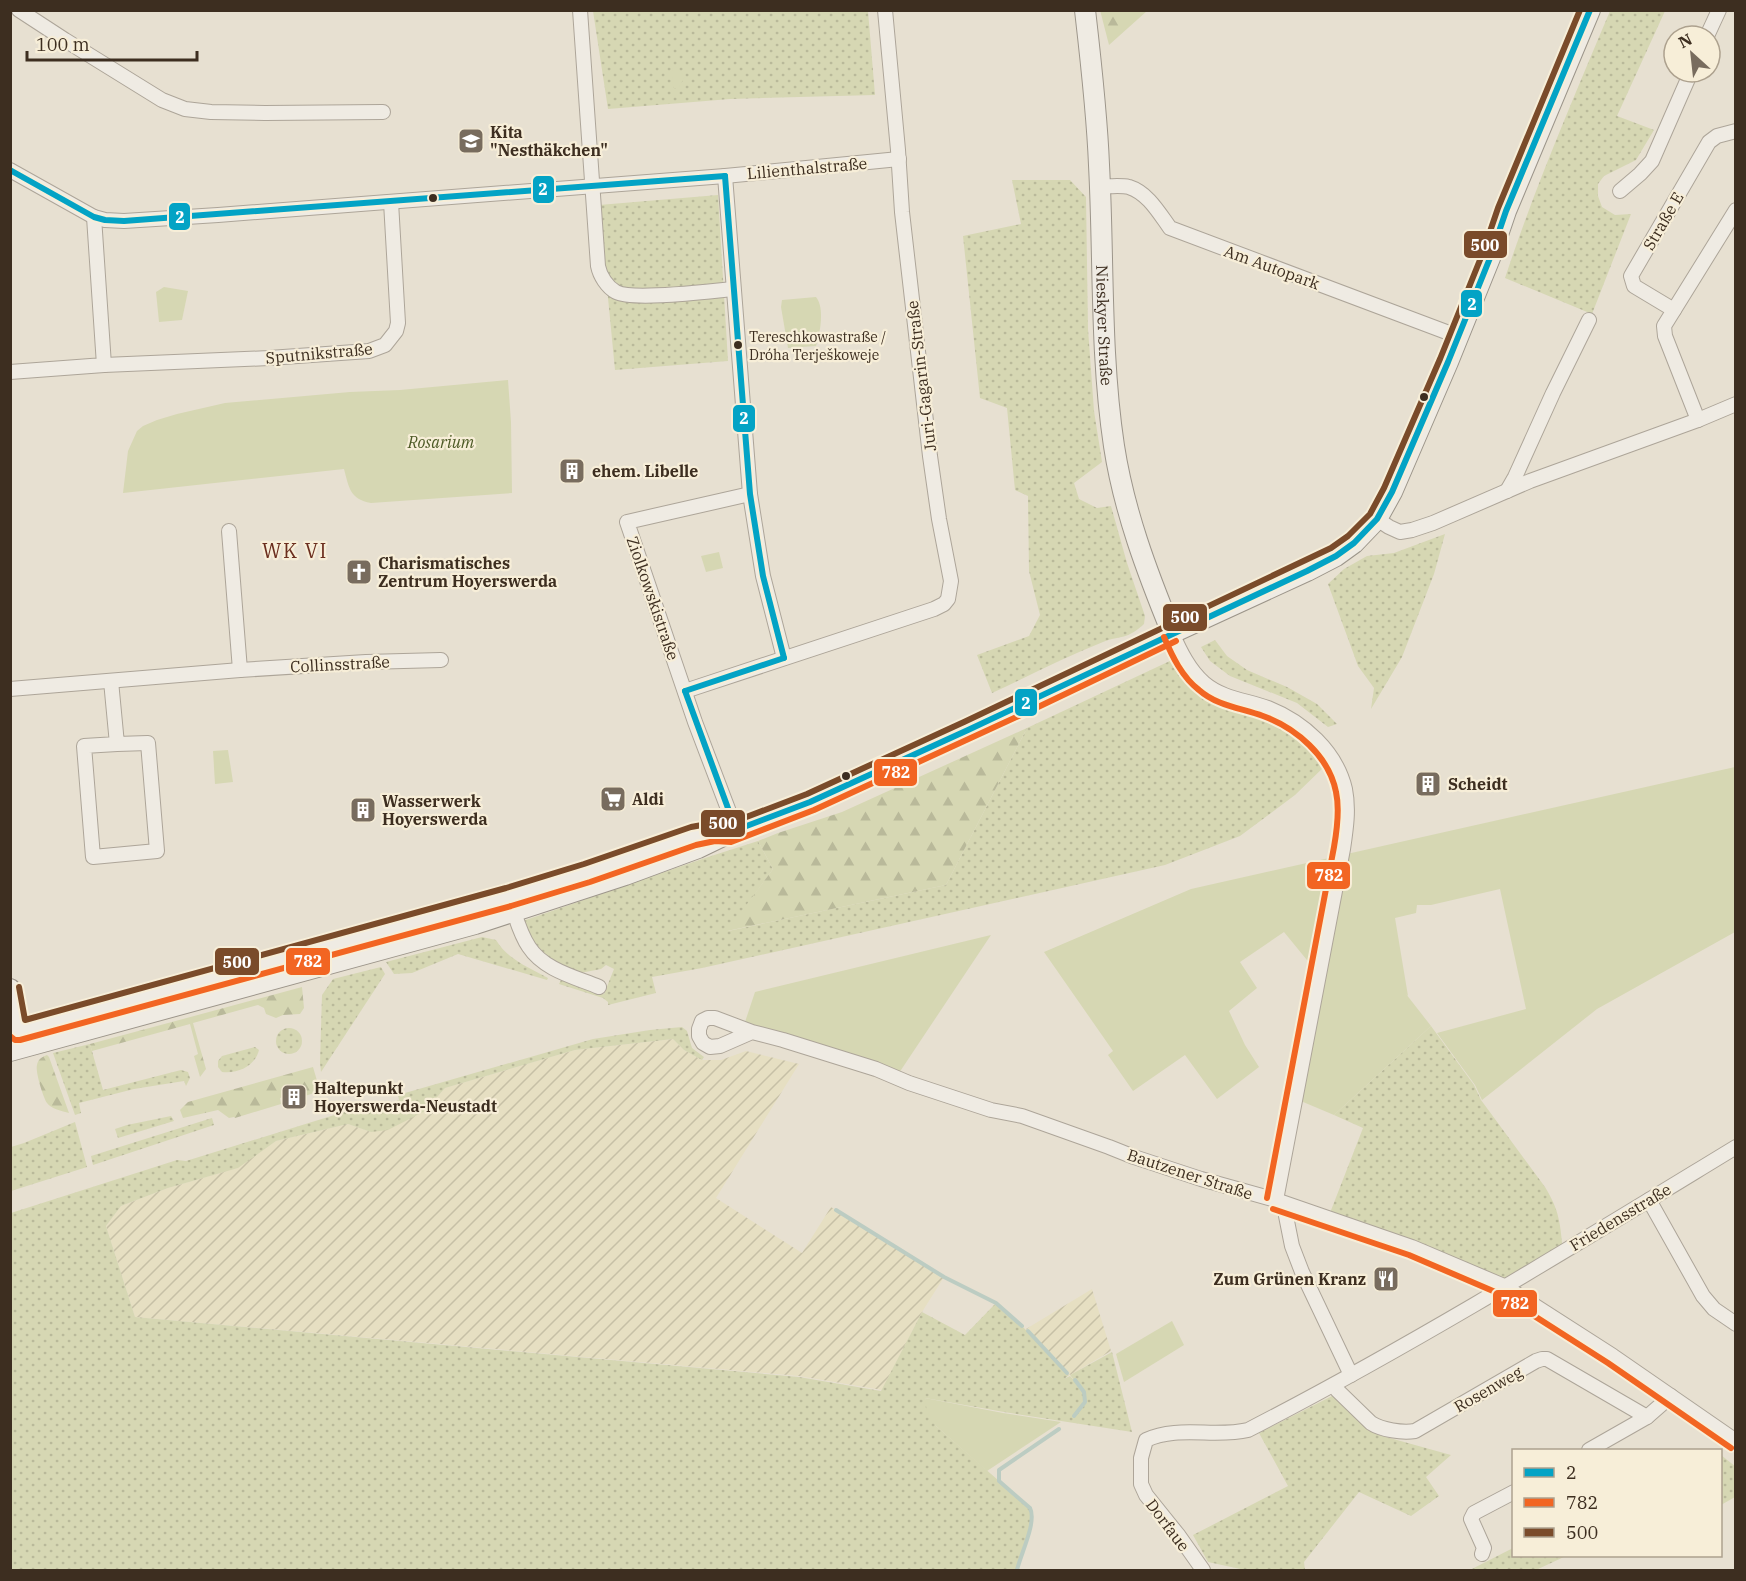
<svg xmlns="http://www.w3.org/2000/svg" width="1746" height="1581" viewBox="0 0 1746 1581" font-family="'IBM Plex Serif',serif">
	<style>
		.farmland { fill: url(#farmland-furrows) }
		.grass { fill: url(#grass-dots) }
		.forest { fill: url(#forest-firs) }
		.green { fill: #d6d7b3 }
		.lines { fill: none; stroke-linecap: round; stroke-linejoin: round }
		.stream { stroke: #bcccc2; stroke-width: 4 }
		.street-casing { stroke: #ada599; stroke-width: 16 }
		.secondary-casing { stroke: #9c958a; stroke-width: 22 }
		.street { stroke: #efebe3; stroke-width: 14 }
		.secondary { stroke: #efebe3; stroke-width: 20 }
		.bus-1-casing { stroke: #f7eed8; stroke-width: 10 }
		.bus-2-casing { stroke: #f7eed8; stroke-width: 10 }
		.bus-3-casing { stroke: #f7eed8; stroke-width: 10 }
		.bus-1 { stroke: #03a3c5; stroke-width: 6 }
		.bus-2 { stroke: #f26522; stroke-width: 6 }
		.bus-3 { stroke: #7a4b2a; stroke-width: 6 }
		.bus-dot { fill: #3d2e20; stroke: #f7eed8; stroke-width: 2 }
		.labels { text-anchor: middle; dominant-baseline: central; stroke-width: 4.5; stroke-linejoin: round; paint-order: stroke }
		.bus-label { font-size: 14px; fill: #3d2e20; stroke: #f7eed8; text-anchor: start }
		.poi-label { font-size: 16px; font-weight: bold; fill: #3d2e20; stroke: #f7eed8; text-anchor: start }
		.street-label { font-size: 16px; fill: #3d2e20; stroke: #f7eed8 }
		.park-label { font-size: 16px; font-style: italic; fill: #4d5a26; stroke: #f7eed8 }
		.quarter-label { font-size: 20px; letter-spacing: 1.5px; fill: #6b2e1e; stroke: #f7eed8 }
		.line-badge { stroke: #f7eed8; stroke-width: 2 }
		.badge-label { font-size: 16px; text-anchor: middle; font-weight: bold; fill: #fff }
	</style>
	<defs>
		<pattern id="farmland-furrows" width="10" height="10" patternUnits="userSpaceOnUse" patternTransform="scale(1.5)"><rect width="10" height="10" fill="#e6dfc2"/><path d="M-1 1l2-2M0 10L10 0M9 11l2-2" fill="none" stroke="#c6c0a6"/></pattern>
		<pattern id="grass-dots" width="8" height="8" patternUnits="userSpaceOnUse" patternTransform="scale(1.5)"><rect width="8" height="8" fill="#d6d7b3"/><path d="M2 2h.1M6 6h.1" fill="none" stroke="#b9b99a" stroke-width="1.8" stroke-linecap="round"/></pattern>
		<pattern id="forest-firs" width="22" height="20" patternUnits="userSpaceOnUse" patternTransform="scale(1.5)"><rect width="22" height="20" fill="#d6d7b3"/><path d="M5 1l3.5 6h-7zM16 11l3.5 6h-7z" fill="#b9b99a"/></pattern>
	</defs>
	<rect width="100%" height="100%" fill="#e7e0d1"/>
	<g class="farmland">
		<path d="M673 1039 684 1050 702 1060H721L746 1051 799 1064 716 1198 802 1253 831 1207 944 1277 922 1312 882 1390 799 1376 135 1317 106 1226 121 1206 168 1188 237 1168 276 1141 348 1124 371 1132 425 1111 445 1088 575 1050Z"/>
		<path d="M1092 1289 1111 1351 1070 1375 1026 1329Z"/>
	</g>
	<g class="grass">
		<path d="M593 11H868L875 95 730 99 608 109Z"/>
		<path d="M1610 11H1665L1617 116 1654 130 1636 160 1604 176 1598 184V196L1602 207 1615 215 1631 214 1592 314 1505 278C1535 187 1573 99 1610 11Z"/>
		<path d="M1012 180H1070L1086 197 1088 329 1094 411 1102 462 1074 483 1079 499 1097 508 1111 506 1127 563 1145 616 1144 624C1127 640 1121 635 1103 642 1065 657 1029 676 992 693L977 655 1029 636 1040 615 1029 571 1028 496 1015 490 1007 408 980 398 963 236 1021 224Z"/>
		<path d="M718 195 728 361 615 370 599 205Z"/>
		<path d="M1445 534 1434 574 1402 657 1371 709 1374 688 1358 666 1328 584 1344 569 1367 556 1394 553Z"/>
		<path d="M1215 640 1227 656 1247 670 1287 687 1317 704 1337 724 1328 727 1297 703 1230 676 1210 661 1201 647Z"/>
		<path d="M1172 660C1178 669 1184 680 1191 687 1217 712 1257 706 1286 725 1302 736 1314 751 1326 765L1295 795 1240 836 1165 865 702 968 652 977 656 993 608 1005V1002L603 998 559 984 561 980 604 994 614 969 606 965 601 969 575 974 543 957 520 922 705 858 758 841 773 869 728 931 946 885 1027 728Z"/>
		<path d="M482 937 496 940C508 960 529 967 548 978L547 980 458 954 412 973 394 974 386 962Z"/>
		<path d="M381 967 385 974 321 1072 320 1063 322 995 333 979Z"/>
		<path d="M1431 1026 1474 1085 1481 1100 1545 1187C1560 1212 1560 1223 1563 1251L1504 1286 1328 1218 1363 1128 1334 1115Z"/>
		<path d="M682 1027 687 1031 692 1048 704 1057 702 1060 684 1050 673 1039 575 1050 445 1088 425 1111 388 1130 371 1132 348 1124 276 1141 238 1168 168 1188 121 1206 106 1226 135 1317 799 1377 881 1391 922 1312 965 1335 996 1303 1023 1327 1069 1375 1064 1379 1070 1376C1085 1392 1089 1395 1076 1414L1085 1402 1084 1392 1070 1375 1112 1352 1132 1432 1004 1412 925 1398 936 1426 1030 1508C1037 1522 1020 1554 1017 1570H10L11 1213 177 1160 186 1161 373 1103 375 1108 399 1100 398 1095 593 1039 650 1030Z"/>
		<circle cx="289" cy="1041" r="13"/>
		<path d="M90 1044 103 1090 181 1070 188 1072 190 1078 186 1086 184 1081 134 1089 79 1103 81 1113 75 1115 53 1053Z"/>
		<path d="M255 1047 259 1050C255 1066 238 1074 222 1072L218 1067V1061L222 1056Z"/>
		<path d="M171 1116 174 1121 118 1138 115 1129 127 1125Z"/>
		<path d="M212 1118 214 1125 93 1165 91 1156Z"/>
		<path d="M75 1122 87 1167 11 1191V1147L24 1143Z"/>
		<path d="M1334 1395 1379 1435 1451 1455 1426 1477 1439 1496 1411 1516 1359 1492 1304 1562 1305 1570H1245L1208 1562 1193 1535 1288 1486 1259 1433Z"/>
		<path d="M1721 1455 1736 1467 1735 1497 1721 1505Z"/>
		<path d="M1513 1548 1514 1556H1566L1536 1570H1470Z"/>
	</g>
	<g class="forest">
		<path d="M1100 10H1147V11L1109 45Z"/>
		<path d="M1027 728 946 885 727 931 773 869 758 841 778 833 842 812Z"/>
		<path d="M302 987 304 1008 300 1014 283 1015 276 1018 266 1014 264 1008 258 1005 193 1023 206 1069 200 1077 194 1056 198 1054 190 1024 92 1051 90 1044Z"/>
		<path d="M47 1055 49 1057 69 1113C62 1111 51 1109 47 1103 43 1097 35 1071 37 1065 38 1059 42 1057 47 1055Z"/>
		<path d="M313 1067 320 1091 305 1096 302 1091 280 1098 281 1104 235 1118 234 1117 229 1118 218 1110 183 1118 180 1110 188 1102Z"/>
	</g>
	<g class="green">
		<path d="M673 67H676L685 77 678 88H674L672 84Z"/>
		<path d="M164 287 188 291 182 320 159 322 156 292Z"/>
		<path d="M816 297C825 308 820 333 816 346L788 348 781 307 782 300Z"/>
		<path d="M508 380 511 422 512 493 371 503C350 499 349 488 344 469L123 493 128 451 137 431 143 426 157 420 177 414 225 403 350 392 400 390Z"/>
		<path d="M719 552 723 568 706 572 701 556Z"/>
		<path d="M228 750 233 782 215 784 213 751Z"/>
		<path d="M1735 767V932L1597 1009 1482 1100 1475 1085 1437 1033 1526 1009 1500 889 1431 905H1417L1416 913 1395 918 1408 996 1406 994 1431 1026 1334 1115 1296 1099 1320 976 1284 932 1240 962 1257 988 1229 1011 1245 1045 1259 1067 1217 1099 1185 1055 1133 1091 1108 1055 1113 1051 1044 952 1191 889Z"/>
		<path d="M991 935 899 1073 745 1022 755 992Z"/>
		<path d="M1172 1321 1184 1345 1124 1382 1116 1354Z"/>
		<path d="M925 1398 1003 1413 1061 1422 987 1471 936 1426 927 1413Z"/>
	</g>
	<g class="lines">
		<g class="stream">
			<path d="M836 1210 944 1277 996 1303 1022 1326"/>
			<path d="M1028 1331 1067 1373"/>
			<path d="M1074 1416 1085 1402 1084 1392 1075 1380"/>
			<path d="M1017 1570C1021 1553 1037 1522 1030 1508L999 1481V1470L1059 1429"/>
		</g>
		<g class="street-casing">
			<g id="street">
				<path d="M19 10 65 40 162 100 185 109 211 112 265 113 383 112"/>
				<path d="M580 10 598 266C600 276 607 287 616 292 633 301 710 291 733 289"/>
				<path d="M1707 36 1719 10"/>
				<path d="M10 170 94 217 105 220 124 221 218 215 725 176 899 159"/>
				<path d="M725 176 750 494 763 576 784 658"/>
				<path d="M1100 186C1109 187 1120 185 1129 187 1148 193 1159 213 1170 228L1457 336"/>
				<path d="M1620 191 1640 174 1652 161 1691 72"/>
				<path d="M1674 310 1634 286 1631 276 1709 142 1717 136 1736 131"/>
				<path d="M104 365 269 358 369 351 385 345 396 331 398 323 391 202"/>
				<path d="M10 372 104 365 94 217"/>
				<path d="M1698 420 1665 336 1664 326 1736 210"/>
				<path d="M1507 491 1515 477 1553 393 1589 320"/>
				<path d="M1377 519 1389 527 1400 532 1412 530 1433 523 1530 481 1698 420 1736 404"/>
				<path d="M229 531 240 670"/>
				<path d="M1172 633C1180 651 1189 670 1204 683 1223 699 1246 700 1268 708 1303 722 1336 751 1345 789 1349 809 1346 829 1343 849L1276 1200"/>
				<path d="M111 681 117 744 84 746 93 857 157 851 148 743 117 744"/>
				<path d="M10 689 240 670 366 662 441 660"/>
				<path d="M685 691 934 609 944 604 948 599 951 581 939 519 930 456 902 212 898 150 885 10"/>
				<path d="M736 830 695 722 627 522 750 494"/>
				<path d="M511 903C516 918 520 934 529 947 544 970 575 977 599 987"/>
				<path d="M752 1032 720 1046 710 1047 703 1043 699 1036V1029L702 1021 708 1018H715L752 1032 783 1040 876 1069 909 1083 991 1110 1022 1116 1109 1147 1134 1157 1201 1179 1276 1200 1412 1247 1504 1286 1613 1356 1736 1441"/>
				<path d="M1649 1200 1703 1296 1714 1309 1736 1324"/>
				<path d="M1290 1206 1286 1216 1292 1246 1302 1272 1351 1375"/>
				<path d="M1334 1385 1337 1390 1371 1423C1382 1430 1402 1433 1415 1431L1536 1361 1542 1359H1547L1647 1417"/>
				<path d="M1589 1450 1647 1417 1671 1396"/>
				<path d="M1482 1554 1484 1548 1471 1519 1474 1513 1514 1492"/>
				<path d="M1203 1570 1179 1536 1146 1495 1141 1484V1458L1146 1440C1178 1425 1215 1438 1248 1430 1415 1344 1575 1245 1736 1147"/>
			</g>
		</g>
		<g class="secondary-casing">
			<g id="secondary">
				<path id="s1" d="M1085 10C1091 62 1097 113 1099 165 1104 259 1100 353 1114 446 1124 511 1147 572 1172 633"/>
				<path d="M10 989 21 1042"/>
				<path d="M10 1033 471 908 587 873 699 835"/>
				<path d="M10 1051 475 924 625 875 698 848 729 833 810 802 850 785 1032 700 1172 633 1307 571 1336 556 1354 543 1377 519 1392 492 1448 362 1490 258 1506 211 1590 10"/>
			</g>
		</g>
		<use href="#street" class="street"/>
		<use href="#secondary" class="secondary"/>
		<g class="bus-1-casing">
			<g id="bus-1">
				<path d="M10 170 94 217 105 220 124 221 725 176"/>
				<path d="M725 176 750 494 763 576 784 658"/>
				<path d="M685 691 736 830"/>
				<path d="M685 691 784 658"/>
				<path d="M736 830 810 802 968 730 1307 571 1336 556 1354 543 1377 519 1392 492 1448 362 1490 258 1506 211 1590 10"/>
			</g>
		</g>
		<g class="bus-2-casing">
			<g id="bus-2">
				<path d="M1164 637C1172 656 1182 677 1199 690 1217 706 1241 708 1263 716 1296 728 1329 756 1336 792 1340 810 1337 830 1334 847L1267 1198"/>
				<path d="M10 1036 15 1040H20L511 906 590 882 696 845 715 841 731 842 814 810 1036 708 1176 641"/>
				<path d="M1273 1209 1409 1255 1500 1294 1608 1363 1731 1448"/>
			</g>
		</g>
		<g class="bus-3-casing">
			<path id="bus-3" d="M19 987 25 1020 506 888 584 864 691 827 713 823 728 824 807 794 964 722 1331 548 1348 536 1370 514 1384 488 1440 359 1482 255 1498 208 1580 10"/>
		</g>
		<use href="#bus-1" class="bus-1"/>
		<use href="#bus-2" class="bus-2"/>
		<use href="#bus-3" class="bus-3"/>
	</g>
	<defs>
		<g id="school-square" transform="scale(1.35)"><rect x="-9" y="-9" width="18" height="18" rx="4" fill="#786c5e" stroke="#f7eed8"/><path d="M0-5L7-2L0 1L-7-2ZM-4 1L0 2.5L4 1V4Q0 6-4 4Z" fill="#fff"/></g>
		<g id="building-square" transform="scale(1.35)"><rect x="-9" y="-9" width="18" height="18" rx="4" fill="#786c5e" stroke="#f7eed8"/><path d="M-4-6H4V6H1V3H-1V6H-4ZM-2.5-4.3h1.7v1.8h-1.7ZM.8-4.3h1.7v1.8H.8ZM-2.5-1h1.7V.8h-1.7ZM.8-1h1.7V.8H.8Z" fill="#fff"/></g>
		<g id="church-square" transform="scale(1.35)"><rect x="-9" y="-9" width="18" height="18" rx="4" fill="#786c5e" stroke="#f7eed8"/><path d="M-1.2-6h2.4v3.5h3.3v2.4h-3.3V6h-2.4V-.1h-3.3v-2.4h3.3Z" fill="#fff"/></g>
		<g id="supermarket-square" transform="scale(1.35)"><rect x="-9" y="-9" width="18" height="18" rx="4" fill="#786c5e" stroke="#f7eed8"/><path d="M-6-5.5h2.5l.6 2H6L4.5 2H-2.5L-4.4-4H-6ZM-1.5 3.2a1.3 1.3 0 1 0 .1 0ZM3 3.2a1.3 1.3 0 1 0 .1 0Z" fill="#fff"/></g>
		<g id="restaurant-square" transform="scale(1.35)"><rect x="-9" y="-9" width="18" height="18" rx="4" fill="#786c5e" stroke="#f7eed8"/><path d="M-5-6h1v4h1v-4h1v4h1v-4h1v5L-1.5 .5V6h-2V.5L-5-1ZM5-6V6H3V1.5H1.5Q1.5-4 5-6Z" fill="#fff"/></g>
	</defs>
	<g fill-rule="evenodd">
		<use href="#school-square" x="471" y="141"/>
		<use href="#building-square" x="572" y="471"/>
		<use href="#church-square" x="359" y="572"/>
		<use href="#building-square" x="1428" y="784"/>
		<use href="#supermarket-square" x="613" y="799"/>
		<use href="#building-square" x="363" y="810"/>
		<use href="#building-square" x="294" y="1097"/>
		<use href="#restaurant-square" x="1386" y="1279"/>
	</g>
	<g class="bus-dot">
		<circle cx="433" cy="198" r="5"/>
		<circle cx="738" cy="345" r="5"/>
		<circle cx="1424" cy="397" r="5"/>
		<circle cx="846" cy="776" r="5"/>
	</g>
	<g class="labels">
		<g class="bus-label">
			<text x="749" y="337">Tereschkowastraße /<tspan x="749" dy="18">Dróha Terješkoweje</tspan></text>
		</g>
		<g class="poi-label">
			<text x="490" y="132">Kita<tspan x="490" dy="18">"Nesthäkchen"</tspan></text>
			<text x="592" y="471">ehem. Libelle</text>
			<text x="378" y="563">Charismatisches<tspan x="378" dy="18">Zentrum Hoyerswerda</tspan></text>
			<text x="1448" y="784">Scheidt</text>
			<text x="632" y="799">Aldi</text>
			<text x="382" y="801">Wasserwerk<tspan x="382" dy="18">Hoyerswerda</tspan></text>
			<text x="314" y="1088">Haltepunkt<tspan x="314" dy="18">Hoyerswerda-Neustadt</tspan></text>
			<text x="1366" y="1279" text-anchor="end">Zum Grünen Kranz</text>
		</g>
		<g class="street-label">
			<text transform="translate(807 168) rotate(-5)">Lilienthalstraße</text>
			<text transform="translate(1663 221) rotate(-60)">Straße E</text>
			<text transform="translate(1272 267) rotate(20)">Am Autopark</text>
			<text stroke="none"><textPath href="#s1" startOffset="316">Nieskyer Straße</textPath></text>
			<text transform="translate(319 353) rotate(-5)">Sputnikstraße</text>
			<text transform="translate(921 376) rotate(-97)">Juri-Gagarin-Straße</text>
			<text transform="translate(653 598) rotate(71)">Ziolkowskistraße</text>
			<text transform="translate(340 664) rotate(-3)">Collinsstraße</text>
			<text transform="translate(1190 1174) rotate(18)">Bautzener Straße</text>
			<text transform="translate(1620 1217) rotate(-31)">Friedensstraße</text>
			<text transform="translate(1488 1389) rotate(-30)">Rosenweg</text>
			<text transform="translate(1168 1525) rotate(53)">Dorfaue</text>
		</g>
		<g class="park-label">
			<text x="441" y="442">Rosarium</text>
		</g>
		<g class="quarter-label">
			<text x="295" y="550">WK VI</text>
		</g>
	</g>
	<g class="line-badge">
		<rect x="532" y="175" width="23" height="29" rx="6" fill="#03a3c5"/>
		<rect x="168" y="202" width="23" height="29" rx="6" fill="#03a3c5"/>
		<rect x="1463" y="230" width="45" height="29" rx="6" fill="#7a4b2a"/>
		<rect x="1460" y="289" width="23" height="29" rx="6" fill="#03a3c5"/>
		<rect x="732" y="404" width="24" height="29" rx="6" fill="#03a3c5"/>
		<rect x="1162" y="603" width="46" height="29" rx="6" fill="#7a4b2a"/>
		<rect x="1014" y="688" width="24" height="29" rx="6" fill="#03a3c5"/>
		<rect x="873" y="758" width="45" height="29" rx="6" fill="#f26522"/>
		<rect x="700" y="809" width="46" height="29" rx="6" fill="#7a4b2a"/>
		<rect x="1306" y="861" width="45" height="29" rx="6" fill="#f26522"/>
		<rect x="285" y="947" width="46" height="29" rx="6" fill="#f26522"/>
		<rect x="214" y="947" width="46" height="29" rx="6" fill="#7a4b2a"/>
		<rect x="1492" y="1289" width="46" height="29" rx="6" fill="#f26522"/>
	</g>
	<g class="badge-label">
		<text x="543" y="195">2</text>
		<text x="180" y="223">2</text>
		<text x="1485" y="251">500</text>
		<text x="1472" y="310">2</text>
		<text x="744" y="424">2</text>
		<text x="1185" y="623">500</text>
		<text x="1026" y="709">2</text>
		<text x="896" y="778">782</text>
		<text x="723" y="829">500</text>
		<text x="1329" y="881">782</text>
		<text x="308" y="967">782</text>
		<text x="237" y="968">500</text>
		<text x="1515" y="1309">782</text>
	</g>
	<rect width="1746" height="1581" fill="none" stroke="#3d2e20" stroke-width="24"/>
	<rect x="1512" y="1449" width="210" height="108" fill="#f7eed8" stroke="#ada18e" stroke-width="1.5"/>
	<rect x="1524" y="1468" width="30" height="9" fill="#03a3c5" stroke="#ada18e" stroke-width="1.5"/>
	<text x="1566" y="1479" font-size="18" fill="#3d2e20">2</text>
	<rect x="1524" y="1498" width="30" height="9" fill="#f26522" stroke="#ada18e" stroke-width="1.5"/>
	<text x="1566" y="1509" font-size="18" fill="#3d2e20">782</text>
	<rect x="1524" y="1528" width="30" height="9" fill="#7a4b2a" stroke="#ada18e" stroke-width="1.5"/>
	<text x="1566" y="1539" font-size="18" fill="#3d2e20">500</text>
	<g transform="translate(1692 54) rotate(333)"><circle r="28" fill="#f7eed8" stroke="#ada18e" stroke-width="1.5"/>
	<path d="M0-4.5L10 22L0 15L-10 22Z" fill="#786c5e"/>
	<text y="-9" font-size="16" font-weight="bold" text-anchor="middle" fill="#3d2e20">N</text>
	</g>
	<path d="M27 51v9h170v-9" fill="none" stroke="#3d2e20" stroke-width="3"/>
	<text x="36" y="51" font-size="18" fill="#3d2e20" stroke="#f7eed8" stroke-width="4.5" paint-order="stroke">100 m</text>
</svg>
